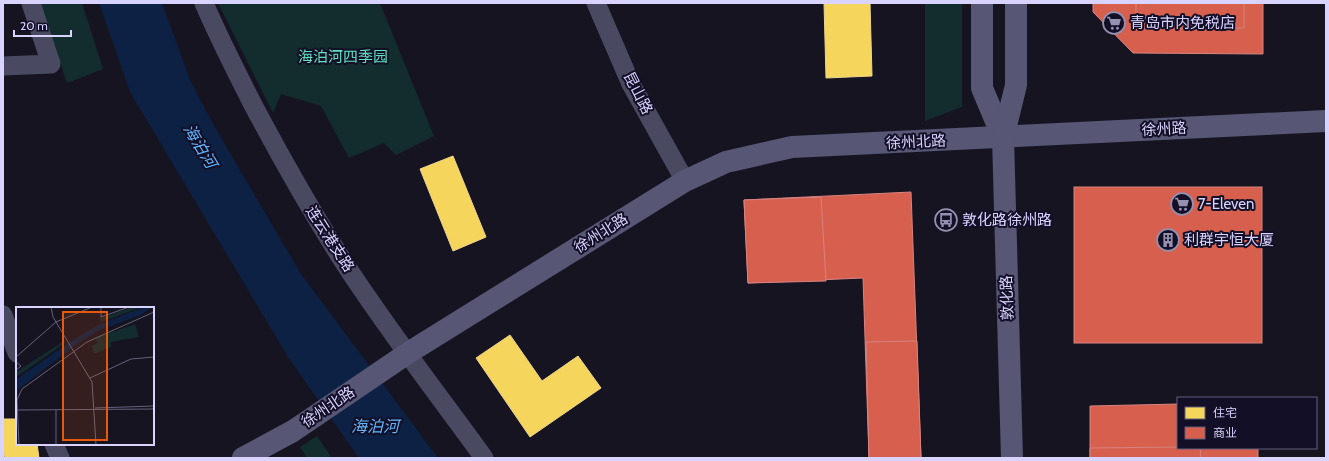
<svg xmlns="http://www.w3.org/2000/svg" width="1329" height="461" viewBox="0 0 1329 461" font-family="Cabin,'Noto Sans SC',sans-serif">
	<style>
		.green { fill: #132c2d }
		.water { fill: #0d2144 }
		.homes { fill: #f6d55c; stroke: #edd58d }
		.shops { fill: #d6604d; stroke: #d78382 }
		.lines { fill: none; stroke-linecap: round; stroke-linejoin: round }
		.street { stroke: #4a4962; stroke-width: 19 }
		.secondary { stroke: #575674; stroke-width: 22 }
		.labels { text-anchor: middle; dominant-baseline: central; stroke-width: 4; stroke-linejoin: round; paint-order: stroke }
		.poi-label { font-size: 15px; fill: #d9d4ff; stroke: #130f26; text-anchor: start }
		.park-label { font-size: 15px; fill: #5fe0c0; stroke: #130f26 }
		.street-label { font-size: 15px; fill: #d9d4ff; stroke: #130f26 }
		.water-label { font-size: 16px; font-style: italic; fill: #62b6ff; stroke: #130f26 }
		.inset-road { fill: none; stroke: #64617a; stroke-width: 1 }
		.view { fill: #e8590c; fill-opacity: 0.15; stroke: #e8590c; stroke-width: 2 }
		.inset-edge { fill: none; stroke: #d9d4ff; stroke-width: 2 }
	</style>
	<rect width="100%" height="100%" fill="#161421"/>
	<g class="green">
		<path d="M40 3H82L103 69 67 83Z"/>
		<path d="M218 3H380L434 136 396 155 384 143 349 158 321 106 281 94 273 113Z"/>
		<path d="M925 3H962V107L925 121Z"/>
		<path d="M317 436 332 458H307L300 447Z"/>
	</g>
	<path class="water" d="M99 3H162L190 80 213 124 301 274 438 458H359L288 357 130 92Z"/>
	<g class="homes">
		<path d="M824 3H870L872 76 826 78Z"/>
		<path d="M453 156 486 237 453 251 420 169Z"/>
		<path d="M510 335 542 381 578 356 601 388 530 437 476 358Z"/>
		<path d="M3 419H17V444H37L39 458H5L4 452H3Z"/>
	</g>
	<g class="shops">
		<path d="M1093 3H1263V54L1133 53 1093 12Z"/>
		<path d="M1136 3H1244V28L1136 29Z"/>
		<rect x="1074" y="187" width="188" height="156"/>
		<path d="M911 192 921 458H869L863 278 748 283 744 200Z"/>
		<path d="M821 197 826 281 748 283 744 200Z"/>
		<path d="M917 341 921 458H869L866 342Z"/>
		<path d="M1178 404V448H1258V458H1090V406Z"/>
		<path d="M1178 447V448H1200L1201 458H1090V448Z"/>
	</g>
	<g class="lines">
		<g class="street">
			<path d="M204 3C218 36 235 69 251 101 280 156 310 209 343 261 387 329 437 393 484 458"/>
			<path d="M596 3 631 84 685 181"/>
			<path d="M3 66 51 64 31 3"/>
			<path d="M3 315 17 353"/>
			<path d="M54 444 60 458"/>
		</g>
		<g class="secondary">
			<path d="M982 3V88L1003 138"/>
			<path d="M243 458 293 431 408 353 685 181 726 162 792 147 1326 121"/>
			<path d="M1012 458 1003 138 1016 85V3"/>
		</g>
	</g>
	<defs>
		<g id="supermarket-ring" transform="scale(1.15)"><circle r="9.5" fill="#130f26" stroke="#9591b1" stroke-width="1.5"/><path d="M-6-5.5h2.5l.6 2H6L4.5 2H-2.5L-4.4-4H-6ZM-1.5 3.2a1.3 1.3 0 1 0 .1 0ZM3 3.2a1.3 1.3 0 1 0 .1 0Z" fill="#9591b1"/></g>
		<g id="bus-ring" transform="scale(1.15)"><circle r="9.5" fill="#130f26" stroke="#9591b1" stroke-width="1.5"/><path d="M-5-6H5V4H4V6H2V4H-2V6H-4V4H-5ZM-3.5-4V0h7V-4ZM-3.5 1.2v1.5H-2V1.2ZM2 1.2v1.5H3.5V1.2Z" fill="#9591b1"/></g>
		<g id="building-ring" transform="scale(1.15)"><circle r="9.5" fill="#130f26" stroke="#9591b1" stroke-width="1.5"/><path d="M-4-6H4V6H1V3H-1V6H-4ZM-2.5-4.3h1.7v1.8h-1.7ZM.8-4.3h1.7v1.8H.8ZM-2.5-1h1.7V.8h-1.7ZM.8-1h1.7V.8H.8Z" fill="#9591b1"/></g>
	</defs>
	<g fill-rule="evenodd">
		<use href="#supermarket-ring" x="1114" y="23"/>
		<use href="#supermarket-ring" x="1182" y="204"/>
		<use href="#bus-ring" x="946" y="220"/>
		<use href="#building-ring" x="1168" y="240"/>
	</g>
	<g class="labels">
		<g class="poi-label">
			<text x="1130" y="23">青岛市内免税店</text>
			<text x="1198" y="204">7-Eleven</text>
			<text x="962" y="220">敦化路徐州路</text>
			<text x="1184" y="240">利群宇恒大厦</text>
		</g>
		<g class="park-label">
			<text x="343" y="57">海泊河四季园</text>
		</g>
		<g class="street-label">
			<text transform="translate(638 93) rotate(63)">昆山路</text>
			<text transform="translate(1164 129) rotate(-3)">徐州路</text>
			<text transform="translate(916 142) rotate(-3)">徐州北路</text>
			<text transform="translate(601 233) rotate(-32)">徐州北路</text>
			<text transform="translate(330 239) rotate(57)">连云港支路</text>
			<text transform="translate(1007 298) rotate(-92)">敦化路</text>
			<text transform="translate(328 407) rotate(-34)">徐州北路</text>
		</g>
		<g class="water-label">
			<text transform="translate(200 146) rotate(59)">海泊河</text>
			<text x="375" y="426">海泊河</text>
		</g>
	</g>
	<g transform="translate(16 307)">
		<rect width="138" height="138" fill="#161421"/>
		<path d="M116 0H126L85 15 83 12ZM119 17 123 30 95 35V40L78 47 76 39 81 36 80 31ZM48 34 49 36 0 70V65Z" fill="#132c2d"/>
		<path d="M128 0H136L125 8 84 23 65 34 0 84 1 72 57 33 82 18Z" fill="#0d2144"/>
		<path class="inset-road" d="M35 0 37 10 76 75 80 138M85 0V10L113 0M0 50 40 15 76 0M0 55 5 59 0 63M74 71 115 52 138 50M79 101 138 99M0 103 138 102M3 138 1 93 6 82 71 35 138 5M40 138V103"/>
		<path class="view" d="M47 5H91V133H47Z"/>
		<rect width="138" height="138" class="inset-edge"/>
	</g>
	<rect width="1329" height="461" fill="none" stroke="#d9d4ff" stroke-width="8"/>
	<rect x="1177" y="397" width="140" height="52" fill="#130f26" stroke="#625e7d"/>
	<rect x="1185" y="407" width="20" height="12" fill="#f6d55c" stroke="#625e7d"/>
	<text x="1213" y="417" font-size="12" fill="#d9d4ff">住宅</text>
	<rect x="1185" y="427" width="20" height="12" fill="#d6604d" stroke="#625e7d"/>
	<text x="1213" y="437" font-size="12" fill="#d9d4ff">商业</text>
	<path d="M14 30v6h57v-6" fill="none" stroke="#d9d4ff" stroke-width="2"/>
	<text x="20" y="30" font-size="12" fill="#d9d4ff" stroke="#130f26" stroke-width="3" paint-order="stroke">20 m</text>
</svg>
